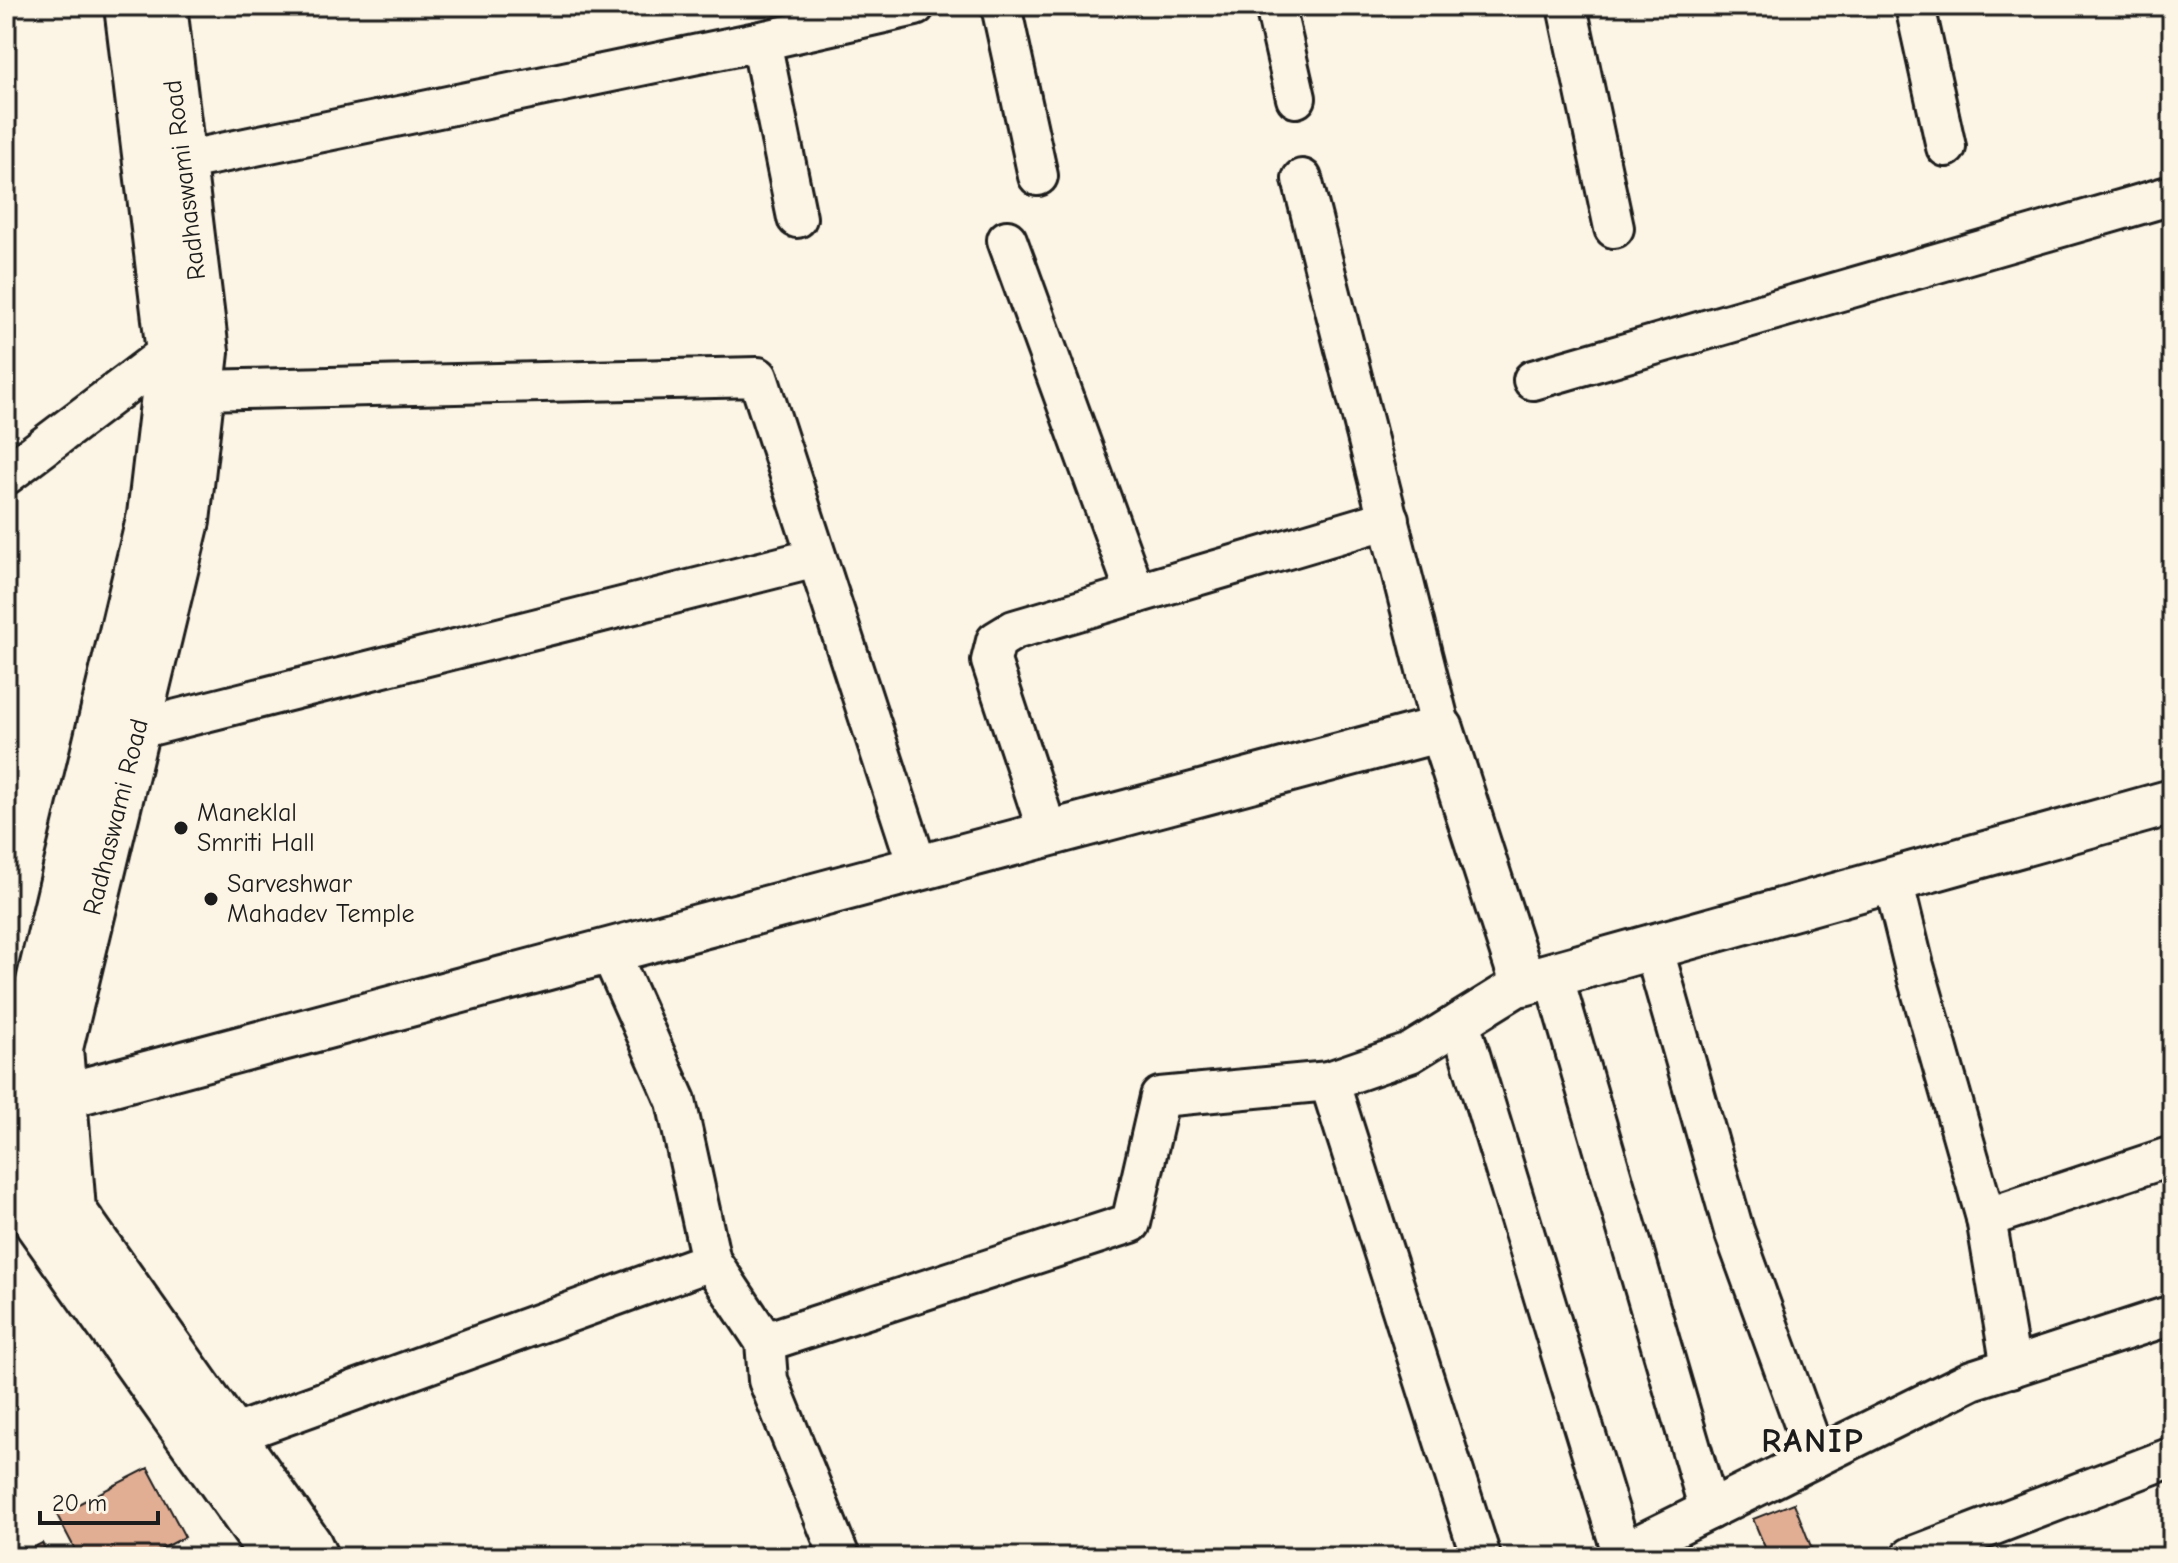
<svg xmlns="http://www.w3.org/2000/svg" width="2178" height="1563" viewBox="0 0 2178 1563" font-family="'Comic Neue',sans-serif">
	<style>
		.building { fill: #e1ae94; stroke: #1c1c1c; stroke-width: 2 }
		.lines { fill: none; stroke-linecap: round; stroke-linejoin: round }
		.street-casing { stroke: #1c1c1c; stroke-width: 44 }
		.secondary-casing { stroke: #1c1c1c; stroke-width: 50 }
		.street { stroke: #fcf5e5; stroke-width: 38 }
		.secondary { stroke: #fcf5e5; stroke-width: 44 }
		.poi-dot { fill: #1c1c1c; stroke: #fcf5e5; stroke-width: 3 }
		.labels { text-anchor: middle; dominant-baseline: central; stroke-width: 8; stroke-linejoin: round; paint-order: stroke }
		.street-label { font-size: 26px; fill: #1c1c1c; stroke: #fcf5e5 }
		.poi-label { font-size: 26px; fill: #1c1c1c; stroke: #fcf5e5; text-anchor: start }
		.district-label { font-size: 34px; font-weight: bold; letter-spacing: 2px; fill: #1c1c1c; stroke: #fcf5e5 }
	</style>
	<rect width="100%" height="100%" fill="#fcf5e5"/>
	<filter id="ink" filterUnits="userSpaceOnUse"><feTurbulence type="fractalNoise" baseFrequency=".0125" numOctaves="2"/><feDisplacementMap in="SourceGraphic" scale="16" xChannelSelector="R" yChannelSelector="G"/><feConvolveMatrix kernelMatrix="1 2 1 2 8 2 1 2 1" color-interpolation-filters="sRGB"/></filter>
	<g filter="url(#ink)">
		<g class="building">
			<path d="M148 1468 185 1537 146 1557H79L57 1515Z"/>
			<path d="M1794 1503 1815 1557H1769L1753 1519Z"/>
			<path d="M42 1543 50 1557H15Z"/>
		</g>
		<g class="lines">
			<g class="street-casing">
				<g id="street">
					<path d="M1001 6 1038 176"/>
					<path d="M1275 6 1296 98"/>
					<path d="M1567 6 1614 228"/>
					<path d="M1915 6 1946 147"/>
					<path d="M761 41 797 218"/>
					<path d="M183 161 761 41 915 6"/>
					<path d="M1302 179 1441 729"/>
					<path d="M1007 240 1136 594"/>
					<path d="M1533 380 2172 195"/>
					<path d="M202 390 758 377 918 868"/>
					<path d="M6 475 169 352"/>
					<path d="M138 729 816 558"/>
					<path d="M1048 833 991 661 996 641 1014 630 1389 519"/>
					<path d="M1893 880 1914 966 1986 1218 2172 1156"/>
					<path d="M1653 947 1734 1231 1816 1457"/>
					<path d="M609 950 676 1101 711 1261 765 1342 768 1380 840 1557"/>
					<path d="M1553 975 1709 1510"/>
					<path d="M1460 1022 1622 1553 1972 1380 2172 1315"/>
					<path d="M1986 1218 2011 1368"/>
					<path d="M765 1342 1131 1223 1160 1097 1329 1081"/>
					<path d="M232 1435 711 1261"/>
					<path d="M1481 1557 1329 1081 1410 1053 1523 983"/>
					<path d="M1911 1557 2172 1457"/>
				</g>
			</g>
			<g class="secondary-casing">
				<g id="secondary">
					<path d="M127 6 169 352 150 515 24 1045 37 1223 274 1557"/>
					<path d="M164 6 206 352 187 521 60 1048 73 1210 309 1544 315 1557"/>
					<path d="M64 1096 1441 729 1523 983 2172 802"/>
				</g>
			</g>
			<use href="#street" class="street"/>
			<use href="#secondary" class="secondary"/>
		</g>
	</g>
	<g class="poi-dot">
		<circle cx="181" cy="828" r="8"/>
		<circle cx="211" cy="899" r="8"/>
	</g>
	<g class="labels">
		<g class="street-label">
			<text transform="translate(185 180) rotate(-97)">Radhaswami Road</text>
			<text transform="translate(116 817) rotate(-76)">Radhaswami Road</text>
		</g>
		<g class="poi-label">
			<text x="197" y="813">Maneklal<tspan x="197" dy="30">Smriti Hall</tspan></text>
			<text x="227" y="884">Sarveshwar<tspan x="227" dy="30">Mahadev Temple</tspan></text>
		</g>
		<g class="district-label">
			<text x="1813" y="1441">RANIP</text>
		</g>
	</g>
	<rect width="2178" height="1563" fill="none" stroke="#fcf5e5" stroke-width="32"/>
	<rect x="16" y="16" width="2146" height="1531" fill="none" stroke="#1c1c1c" stroke-width="3" filter="url(#ink)"/>
	<path d="M40 1511v12h118v-12" fill="none" stroke="#1c1c1c" stroke-width="4"/>
	<text x="52" y="1511" font-size="24" fill="#1c1c1c" stroke="#fcf5e5" stroke-width="6" paint-order="stroke">20 m</text>
</svg>
